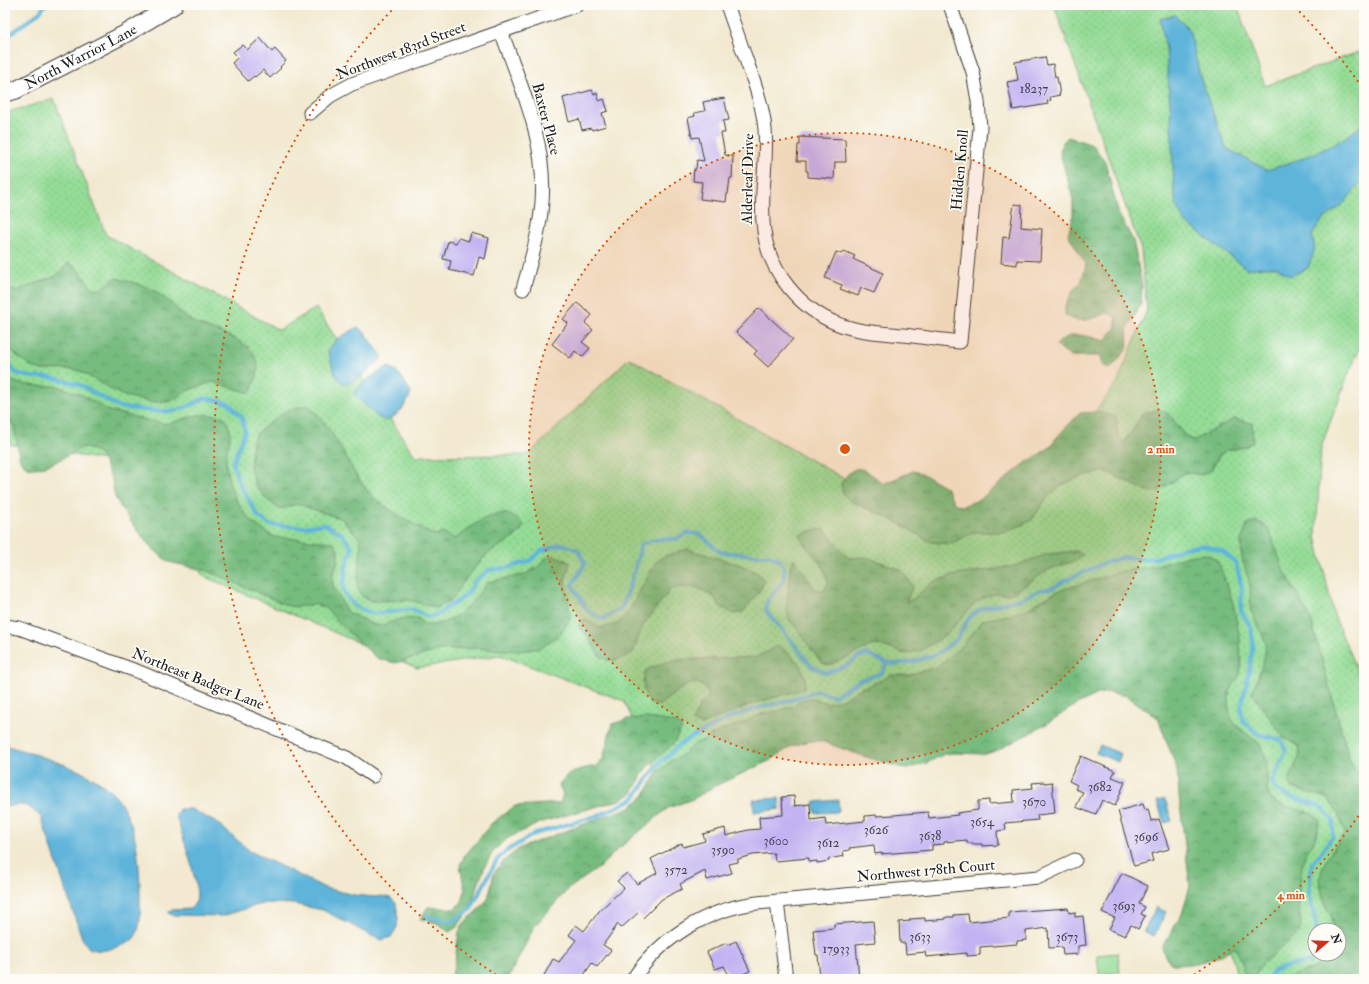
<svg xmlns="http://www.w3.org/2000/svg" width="1369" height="984" viewBox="0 0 1369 984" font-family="'IM FELL Double Pica',serif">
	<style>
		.grass { fill: url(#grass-dots); stroke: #587c59; fill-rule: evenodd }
		.forest { fill: url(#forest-crowns); stroke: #4a6c4e }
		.pitch { fill: #94dc96; stroke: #587c59 }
		.water { fill: #5eb4da; stroke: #3d687b }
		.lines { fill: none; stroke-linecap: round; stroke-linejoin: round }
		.stream { stroke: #5eb4da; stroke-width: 4 }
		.building { fill: #c3b3f2 }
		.minor-casing { stroke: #3c3b37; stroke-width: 15 }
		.tertiary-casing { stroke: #3c3b37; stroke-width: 19 }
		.minor { stroke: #fff; stroke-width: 13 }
		.tertiary { stroke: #fff; stroke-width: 17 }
		.ring { fill: none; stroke: #de560d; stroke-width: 2; stroke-dasharray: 2 4 }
		.labels { text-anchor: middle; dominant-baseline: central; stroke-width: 3.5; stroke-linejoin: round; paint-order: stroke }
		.number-label { font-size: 13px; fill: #464252 }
		.street-label { font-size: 15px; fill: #1c1c1c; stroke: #fdfcf7 }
		.centre { fill: #de560d; stroke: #fdfcf7; stroke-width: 2 }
		.ring-label { font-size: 12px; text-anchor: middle; font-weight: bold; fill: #de560d; stroke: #fdfcf7; stroke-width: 3.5; stroke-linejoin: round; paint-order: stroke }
	</style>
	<defs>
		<pattern id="grass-dots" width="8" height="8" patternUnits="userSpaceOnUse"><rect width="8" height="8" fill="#94dc96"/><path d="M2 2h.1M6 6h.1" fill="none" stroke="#7fbc81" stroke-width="1.8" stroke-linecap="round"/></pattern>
		<pattern id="forest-crowns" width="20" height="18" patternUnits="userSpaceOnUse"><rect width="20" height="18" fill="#77bc7f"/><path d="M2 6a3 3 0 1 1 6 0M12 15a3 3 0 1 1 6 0" fill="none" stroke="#619867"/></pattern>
	</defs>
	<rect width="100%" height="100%" fill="#fdfcf7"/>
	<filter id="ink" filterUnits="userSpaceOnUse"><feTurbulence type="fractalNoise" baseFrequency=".025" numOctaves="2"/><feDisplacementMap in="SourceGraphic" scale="8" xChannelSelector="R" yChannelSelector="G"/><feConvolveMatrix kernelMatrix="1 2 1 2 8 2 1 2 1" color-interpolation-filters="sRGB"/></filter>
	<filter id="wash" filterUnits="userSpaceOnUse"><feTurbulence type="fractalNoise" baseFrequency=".012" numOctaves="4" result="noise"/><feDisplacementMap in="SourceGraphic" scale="16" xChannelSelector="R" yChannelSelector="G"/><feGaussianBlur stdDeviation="0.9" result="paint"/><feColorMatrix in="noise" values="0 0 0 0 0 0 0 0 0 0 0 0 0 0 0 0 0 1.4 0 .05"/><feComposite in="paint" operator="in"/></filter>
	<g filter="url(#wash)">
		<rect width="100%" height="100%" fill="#f2e9d0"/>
		<path class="grass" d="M1054 5H1237L1265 86 1364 50V339L1346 380 1321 447 1316 537 1334 615 1364 689V979H1238L1151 651 796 739 659 775 624 701 500 655 417 668 203 576 135 465 7 444 5 438V113L54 99 106 235 279 330 316 308 415 456 528 455 629 358 943 534 1080 432 1118 381 1147 310 1141 250ZM1315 930H1339V954H1315Z"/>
		<g class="forest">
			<path d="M1068 137 1093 145 1105 161 1119 215 1133 240 1142 286 1141 304 1127 329 1128 348 1110 369 1102 365 1101 356H1071L1056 345C1072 329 1086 336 1105 341L1116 327V317L1108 313C1092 318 1080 326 1065 315V306L1074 289 1081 283 1086 265 1068 234 1073 217V199L1060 153 1062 143Z"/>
			<path d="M68 263 76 267 93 289H102L115 278C128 281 142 284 153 290 167 297 178 312 191 321 209 331 248 337 256 358 261 371 255 382 250 393L213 382 186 391 176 399 167 402H149L121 395 80 371 71 369 42 370 32 367 17 356 5 343V290L16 291 56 276Z"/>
			<path d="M5 376 12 381 21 384 39 386H58L84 396 109 411 164 424C176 423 186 417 198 415 206 413 215 416 224 417 237 436 226 442 226 461 227 493 246 524 275 537L333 542 338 550V560L332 578 333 586 347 612 374 625H383L400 619 418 618 424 625C455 626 471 604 488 582L524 575 539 566 545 558 553 556 562 558 570 563 565 581 571 618 560 634 544 646 536 649 517 651 479 648 440 650 396 663 386 661 377 658 350 634 325 608 315 604 297 607 289 606 208 571 169 562 161 556 147 543 123 511 115 497 112 480 101 456 93 450 83 447C70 454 36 477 23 464 18 459 18 449 17 443 15 431 15 423 5 416Z"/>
			<path d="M307 405C334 426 344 459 363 485 376 504 407 520 427 532L436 535 444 533 455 539C476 524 501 499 524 525L519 533 512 539 488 553 467 577 452 599 437 608 409 600 371 601 362 596 357 587 361 549 360 539 342 519 298 504 280 509 265 498 255 484 250 467 253 440 257 433 287 410Z"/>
			<path d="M1160 410 1169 414 1186 437 1194 440 1234 419 1252 423 1253 442 1245 447 1227 450 1220 455 1210 471 1202 475 1185 472 1171 483 1155 492 1146 491 1105 471 1079 477 1062 485 1048 496 1032 520 1006 532H975L949 544 931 542 891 519 850 501 843 494 841 484C855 459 866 469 883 484L913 471 921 473 946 487 954 503 962 506 979 500 1027 462 1052 446 1056 438 1080 413 1097 412 1116 417 1118 436 1124 443 1143 413Z"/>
			<path d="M1256 521 1265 525 1270 532 1283 568 1311 620 1349 758 1364 785V979H1282L1315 968 1323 954H1339V930H1333C1334 914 1329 916 1325 904 1313 869 1326 860 1345 833L1339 815 1327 798 1292 788 1289 780 1300 755 1299 746 1284 738 1252 693 1264 660 1266 643 1251 611 1250 584 1242 558 1241 540 1248 524Z"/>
			<path d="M817 529 825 530 848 558 866 557 902 570 913 586 906 602 913 599 933 582 950 576 1014 566 1048 554 1076 551 1083 555 1076 561 1050 569 1011 594H994L977 601 946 635 922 650 905 654 880 645 871 646 830 665 822 663 789 619 787 610 790 567 794 558 815 589 824 591 828 582 823 566 804 544 800 535Z"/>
			<path d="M687 549 741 565 758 573 764 581 761 589 743 612 734 614 720 606 713 596 698 588 680 587 671 589 642 627 633 653 616 660H607L599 655 585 632 578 626 584 619 600 628 617 624 629 611 655 563 662 557Z"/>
			<path d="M1205 554 1215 558 1220 566 1233 603 1240 639 1241 668 1239 677 1229 691V710L1232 719 1237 726 1260 744 1267 761V790L1270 798 1278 804 1314 814 1320 821 1315 839 1305 855 1302 864 1298 903 1301 923 1299 933 1263 963 1257 972 1255 979H1245C1243 967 1242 957 1234 948 1228 950 1223 955 1217 957 1208 961 1179 968 1171 963 1165 959 1164 952 1162 947L1182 914 1190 886 1179 796 1177 769 1158 718 1127 696 1107 692 1098 694 1077 704 1043 726 996 751 985 754 954 753 944 754 927 763 909 768 900 767 860 755 821 741H810L792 746 769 761 717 785 693 799 668 808 618 849 600 867 568 889 534 927 508 979H450L454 968 459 932 463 924 482 906 488 899 494 873 505 860 520 848 630 807 644 796 657 773 672 760 683 755 696 743 704 740 719 731 737 725 761 714 778 711 795 705 802 700 810 698 829 703 845 698 859 689 875 683 891 675H909L935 667 942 663 963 645 983 620 1009 615 1027 609 1058 591 1119 572 1154 566 1188 556Z"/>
			<path d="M778 645C793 657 810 668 804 689L752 704 701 725 692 721 700 705 709 696C708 694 707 690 705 688 693 673 671 697 660 705L651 704C643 694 641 682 646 670L672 660 757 657Z"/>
			<path d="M646 718 674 722 682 727 674 743 646 768 632 793 620 800 542 822 508 838 494 850 485 866 469 910 457 927 449 932 437 923 420 919 428 907 454 909 462 902 465 891 460 865 464 857 492 823 515 806 560 803 563 794 559 786C567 770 581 769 597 766L603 759 612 724 628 719Z"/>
		</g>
		<path class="pitch" d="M1118 953 1120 972 1099 974 1097 955Z"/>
		<g class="water">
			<path d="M1175 15 1189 29 1201 80 1226 148 1267 170C1301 159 1337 148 1364 123V179L1343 204 1322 221 1312 235 1315 249 1308 268 1290 276 1277 267H1264L1247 269 1184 221 1177 207 1174 192 1171 119 1166 49 1160 19Z"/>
			<path d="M358 327 365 333 382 356V358C375 364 350 390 341 382 333 375 331 360 328 351L337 339Z"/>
			<path d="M387 367C399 368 405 383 411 393 406 406 399 415 386 421L375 415 354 394C362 381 374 375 387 367Z"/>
			<path d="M5 745C38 756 81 766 108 789 139 815 140 866 140 902 140 912 141 924 137 933 133 944 120 946 110 949 104 951 95 951 89 948 87 946 84 941 82 938L41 817C27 804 24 803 5 807Z"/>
			<path d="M1100 745 1121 754 1118 762 1096 753Z"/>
			<path d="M779 798 780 809 754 812 753 800Z"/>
			<path d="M1165 799 1172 821 1164 823 1157 801Z"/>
			<path d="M838 800 839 812 815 813 814 802Z"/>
			<path d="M179 809H191L217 823 250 851 325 888 354 895 374 897 382 896 390 898 396 903 398 918 397 927 391 937 382 940 374 937 323 910 293 904 265 903 222 916 173 915 168 913 172 910 190 909C192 907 195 904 196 901 201 887 181 832 176 816Z"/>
			<path d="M1156 907 1166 912 1154 936 1144 931Z"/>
		</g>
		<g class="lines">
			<g class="stream">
				<path d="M5 38 40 12 45 5"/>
				<path d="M5 360 16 373 31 377H49L78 384 119 407 154 411H174L189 406 205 398 228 403 242 417 245 432 233 462 238 481 258 516 270 525 303 527 324 524 342 534 352 548 346 566V575L343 584 344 592 354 606 373 614 412 609 429 617 441 613 446 608 460 600 468 593 475 581 489 570 507 568 530 561 541 551 562 544 578 550 585 564 572 585 588 611 603 619 622 608 636 566 641 544 659 539H676L688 533 700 534 720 552 753 555H769L779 559 784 568V580L767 602 766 611 790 639 811 666 826 673 848 665 858 657 867 654 887 663 895 664 916 661 937 654 957 639 970 616 984 608 1021 599 1040 590 1052 588 1066 580 1107 562 1125 557 1142 559 1157 558 1184 548 1203 545 1222 551 1236 563 1242 588 1241 611 1251 627 1253 643 1250 667 1241 707 1243 721 1258 734 1281 740 1286 751 1272 782 1276 789 1287 796 1320 806 1333 820V836L1321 853 1312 862 1309 891 1317 930"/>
				<path d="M426 916 451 922 470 910 497 860 505 852 534 834 600 815 633 799 661 761 669 756 677 747 687 740 729 718 754 709 788 701 817 691 835 696 860 680 882 673 887 663"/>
				<path d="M1268 979 1273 971 1291 965 1311 962 1315 953"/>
			</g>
		</g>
		<g id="blocks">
			<g class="building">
				<path d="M260 38 272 52 275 49 286 61 280 67 281 68 270 78 263 70 255 77 254 76 248 81 232 63 238 57 233 52 242 45 247 50Z"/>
				<path d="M1045 57 1047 65 1053 64 1055 77H1057L1060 95 1050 97 1051 100 1047 101 1048 104 1013 110 1007 82 1018 80 1015 62Z"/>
				<path d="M592 90 594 94 597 93 599 101 604 99 608 111 602 113 606 126 592 130 591 128 582 130 579 119 569 122 563 98Z"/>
				<path d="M724 98 729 120 723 121 725 133H721L725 155 733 156 732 178H730L728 194H727L726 202 700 199 702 182 693 181 694 169H696L697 160 704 161 699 137 692 138 688 118 695 116 694 113 705 111 703 102Z"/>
				<path d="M800 137 845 139 846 162H835L834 179 808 177V171H806V161H797L798 145H800Z"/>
				<path d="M1014 204 1022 205 1021 227 1042 229 1040 261 1017 260V265L1001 263 1003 237 1009 238Z"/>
				<path d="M471 233 489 238 485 259 479 257 474 276 449 270 451 261 443 259 448 241 456 243 458 238 469 241Z"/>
				<path d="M844 251 855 256 853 259 883 273 874 293 861 288 858 296 840 289 842 285 825 278 836 252 842 254Z"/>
				<path d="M577 303 592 315 585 323 593 330 582 342 590 348 582 357 575 351 570 358 552 344 568 323 563 319Z"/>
				<path d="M759 308 793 339 768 367 754 354 757 351 736 332Z"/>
				<path d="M1081 756 1115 771 1112 777 1125 782 1115 806 1102 800 1096 814 1093 813V814L1076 807 1083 792 1075 789 1077 785 1069 781 1077 763H1078Z"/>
				<path d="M1044 782V783L1052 782 1055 813 1037 815 1038 820 1005 823 1006 830 997 831 998 845 982 846V844H973V843H967V840L944 842V844L932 845V850L881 854V853L875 854 874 845 849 848 850 850 843 851 844 856 829 859V861L817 863V861L809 862V858L775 861 774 853 753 855 738 859V862L729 864 732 873 707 880 705 871 680 884 682 889 662 899 643 918 638 913 621 928 618 924 603 945 611 950 597 967 592 963 581 979H542L553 959 559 962 576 940 569 935 576 925 584 931 600 910 624 888 617 881 627 873 637 884 657 873 651 859 682 843 683 847 705 841 703 834 725 828 726 836 748 830 760 829 759 817 783 815 782 797 794 796 795 806 810 804 811 820 825 818 826 825 865 821V816L876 815V816L894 815 928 812 929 818 958 815 957 813 978 810V801L989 800V804L1014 802 1013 790 1033 788 1032 783Z"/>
				<path d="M1143 804 1145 810 1148 809 1151 821 1159 819 1169 849 1151 854 1153 861 1134 866 1118 811Z"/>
				<path d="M1122 873 1148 886 1139 904 1145 907 1141 914 1145 916 1138 929 1131 925 1125 936 1109 929 1115 918 1102 912Z"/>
				<path d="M1068 908 1069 913 1075 912V917L1083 916 1086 945 1078 946V954L1063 955 1062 947 1049 948 1048 928 1026 931V940L1017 941V944L980 947V955L967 956V953L926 957 925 952 906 954 905 943H900L899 922 910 921V919L925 918V921L946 919V917H954V915L968 914 969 922 1009 918V912Z"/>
				<path d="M873 921 875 942 856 944 859 979H820L818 955H816L813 930 834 928V924Z"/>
				<path d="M736 941 750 971 731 979 724 966 715 969 707 952 726 943 727 945Z"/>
			</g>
		</g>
	</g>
	<g filter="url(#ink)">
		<use href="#blocks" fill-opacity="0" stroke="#3c3b37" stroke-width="1"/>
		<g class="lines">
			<g class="minor-casing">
				<g id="minor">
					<path d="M727 5C734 25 741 45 748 65 756 86 763 107 765 129 768 163 759 197 764 231 769 272 800 309 838 324 858 332 881 333 903 335 922 337 941 340 960 342L980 128 978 101 973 72 950 5"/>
					<path d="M501 31C521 87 547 142 542 202 540 231 531 260 523 289"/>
					<path d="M310 113 330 96 352 84 577 5"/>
					<path d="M5 626 19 628 139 672 347 758 373 776"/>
					<path d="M777 901 786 979"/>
					<path d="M633 979C661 937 708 909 757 903L1039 877 1075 860"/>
				</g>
			</g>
			<g class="tertiary-casing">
				<g id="tertiary">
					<path id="s1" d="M5 93 16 90 125 34 174 5"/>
				</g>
			</g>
			<use href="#minor" class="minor"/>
			<use href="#tertiary" class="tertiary"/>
		</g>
	</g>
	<circle cx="845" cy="449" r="316" fill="#de560d" fill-opacity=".12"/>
	<g class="ring">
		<circle cx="845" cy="449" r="316"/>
		<path d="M1362 811A631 631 0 0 1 1189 978M501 978A631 631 0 0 1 395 7M1295 7A631 631 0 0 1 1362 87"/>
	</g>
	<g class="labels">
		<g class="number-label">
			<text x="1034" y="89">18237</text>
			<text x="1100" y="787">3682</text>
			<text x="1034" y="802">3670</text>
			<text x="982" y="822">3654</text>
			<text x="876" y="830">3626</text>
			<text x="930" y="836">3638</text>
			<text x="1146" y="837">3696</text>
			<text x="776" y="841">3600</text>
			<text x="828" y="843">3612</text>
			<text x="723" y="850">3590</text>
			<text x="676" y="870">3572</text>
			<text x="1124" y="906">3693</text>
			<text x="920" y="937">3633</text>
			<text x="1067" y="937">3673</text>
			<text x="836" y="949">17933</text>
		</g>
		<g class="street-label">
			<text transform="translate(401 51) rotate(-21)">Northwest 183rd Street</text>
			<text stroke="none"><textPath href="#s1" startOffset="84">North Warrior Lane</textPath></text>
			<text transform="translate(546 119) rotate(75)">Baxter Place</text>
			<text transform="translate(960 170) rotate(-85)">Hidden Knoll</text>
			<text transform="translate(748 179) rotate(-89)">Alderleaf Drive</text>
			<text transform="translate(198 679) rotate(22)">Northeast Badger Lane</text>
			<text transform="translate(926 871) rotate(-5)">Northwest 178th Court</text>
		</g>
	</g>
	<circle cx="845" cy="449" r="6" class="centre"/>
	<g class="ring-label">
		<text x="1161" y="453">2 min</text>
		<text x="1291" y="899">4 min</text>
	</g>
	<rect width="1369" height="984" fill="none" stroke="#fdfcf7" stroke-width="20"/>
	<g transform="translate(1327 942) rotate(71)"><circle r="19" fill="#fdfcf7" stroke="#a3a29f"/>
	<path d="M0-3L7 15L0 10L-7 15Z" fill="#c8321e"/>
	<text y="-6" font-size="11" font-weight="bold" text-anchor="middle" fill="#1c1c1c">N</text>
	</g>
</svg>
